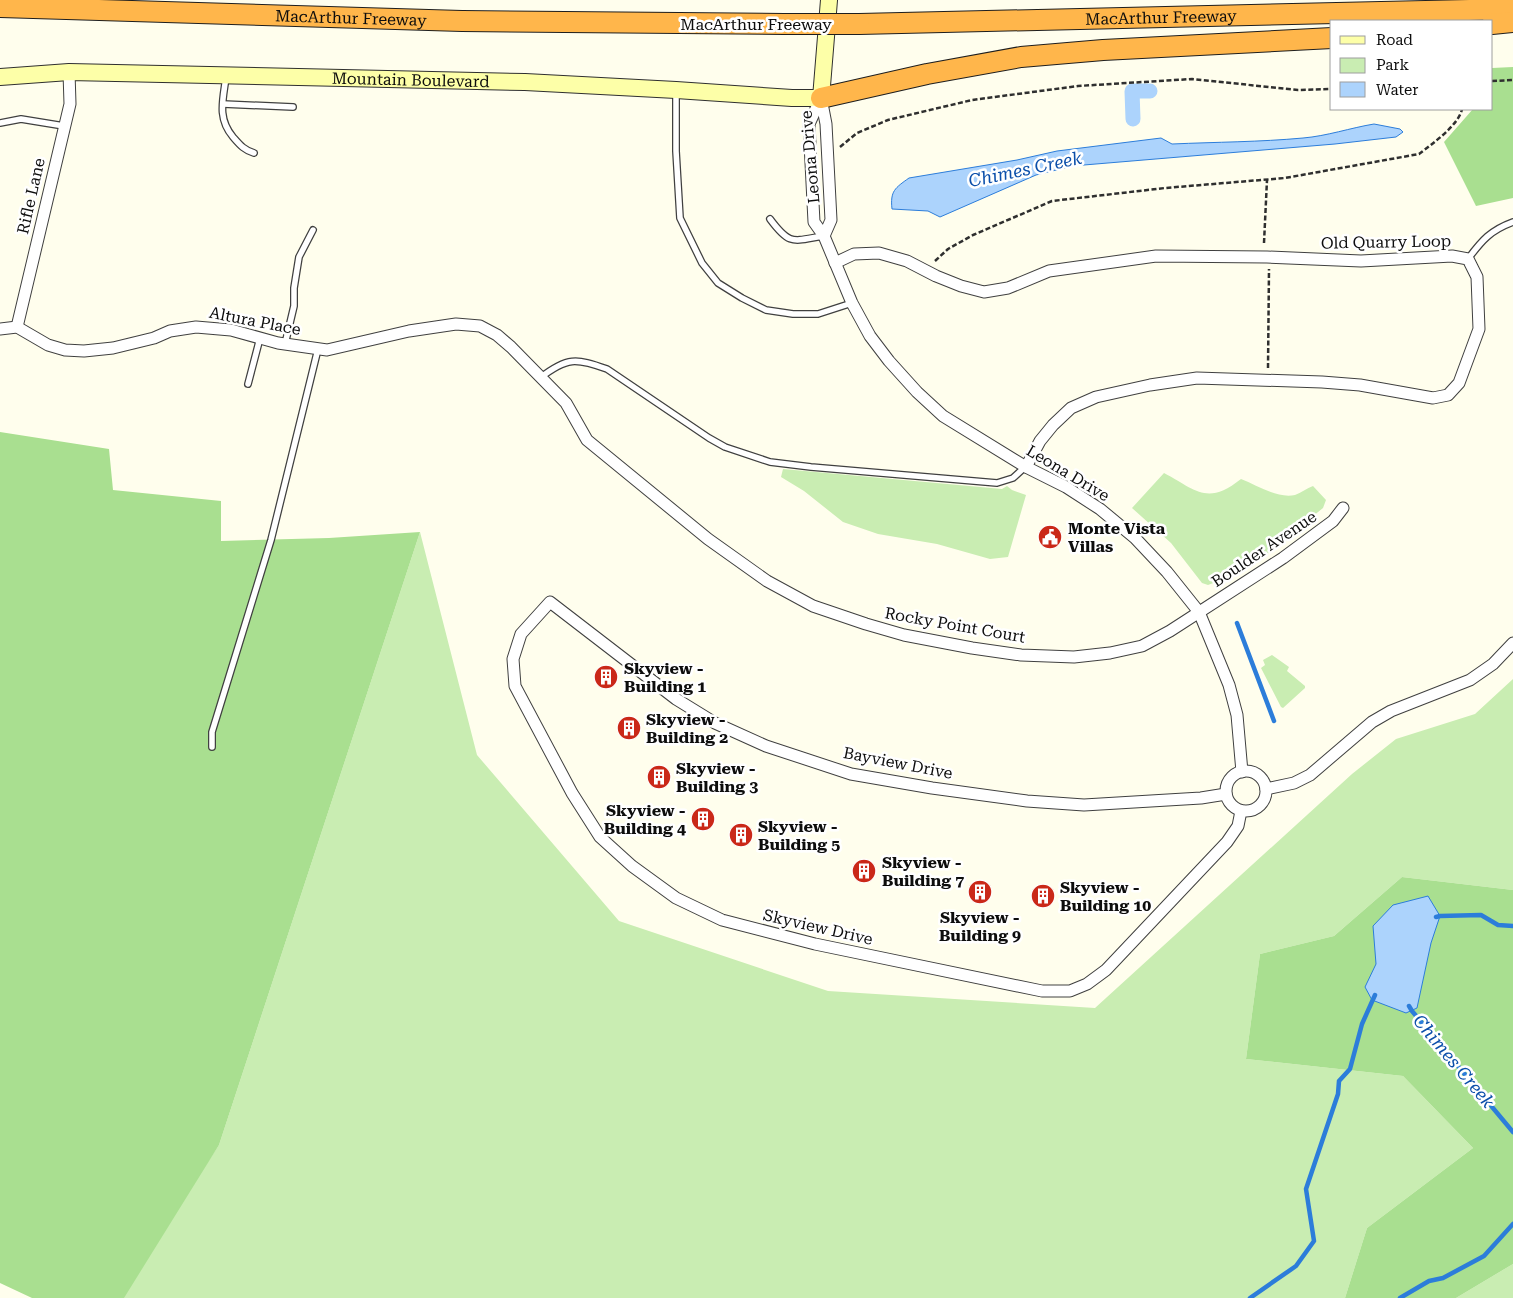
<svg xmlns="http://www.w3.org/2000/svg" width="1513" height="1298" viewBox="0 0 1513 1298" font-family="'Roboto Serif',serif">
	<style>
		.green { fill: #c9edb2 }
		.forest { fill: #a9df90 }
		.water { fill: #acd3fc; stroke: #2c7dda }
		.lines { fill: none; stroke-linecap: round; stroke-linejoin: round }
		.stream { stroke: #2c7dda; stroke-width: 4.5 }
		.canal { stroke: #acd3fc; stroke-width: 15 }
		.lane-casing { stroke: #404040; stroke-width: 8 }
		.street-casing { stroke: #404040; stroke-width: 13 }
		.secondary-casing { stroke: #2f2f2f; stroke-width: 18 }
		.highway-casing { stroke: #1e1e1e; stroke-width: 22 }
		.path { stroke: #2f2f2f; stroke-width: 2.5; stroke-dasharray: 5 2.5; stroke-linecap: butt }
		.lane { stroke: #fff; stroke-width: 5.5 }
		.street { stroke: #fff; stroke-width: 11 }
		.secondary { stroke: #fdffa8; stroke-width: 16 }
		.highway { stroke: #ffb64b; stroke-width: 20 }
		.highway-bridge-casing { stroke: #1e1e1e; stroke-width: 22; stroke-linecap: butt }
		.highway-bridge { stroke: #ffb64b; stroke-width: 20 }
		.labels { text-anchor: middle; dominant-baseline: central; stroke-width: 5; stroke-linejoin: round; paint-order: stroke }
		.street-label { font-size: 16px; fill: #0d0d0d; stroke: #fff }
		.poi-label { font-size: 16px; font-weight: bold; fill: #0d0d0d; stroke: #fff; text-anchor: start }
		.water-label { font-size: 18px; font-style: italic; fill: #0b4faa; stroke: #fff }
	</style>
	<rect width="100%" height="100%" fill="#fffeed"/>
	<g class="green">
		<path d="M783 469 1002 489 1007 486 1012 490 1026 495 1008 557 990 559 937 544 878 534 843 522 804 491 781 477Z"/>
		<path d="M1164 473C1196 490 1207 506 1241 479 1257 485 1277 499 1295 495 1301 493 1307 488 1313 486L1326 500 1323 508 1308 520 1310 523 1278 547 1218 585 1216 582 1208 585 1202 583 1171 543 1132 508Z"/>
		<path d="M420 532 477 755 619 921 828 991 1095 1008 1352 774 1396 739 1475 714 1513 679V890L1402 877 1334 936 1260 954 1246 1059 1403 1076 1473 1148 1367 1228 1345 1298H118L219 1145Z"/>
		<path d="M1272 655 1289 667 1287 671 1305 686V688L1283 708 1281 707 1261 668 1265 665 1263 660Z"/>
		<path d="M1513 1264V1298H1456Z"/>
	</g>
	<g class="forest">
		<path d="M1513 67V198L1476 206 1444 142 1473 109H1492V68Z"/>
		<path d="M0 432 109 449 113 490 221 501V541L329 538 420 532 219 1145 124 1298H32L0 1283Z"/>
		<path d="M1402 877 1513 890V1264L1456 1298H1345L1367 1228 1473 1148 1403 1076 1246 1059 1260 954 1334 936Z"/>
	</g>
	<g class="water">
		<path d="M1374 124 1400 129 1403 132 1396 137 1335 144 1072 166 1036 175 940 217 928 211 892 209C890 191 895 188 909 178L1017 160 1057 151 1161 138 1172 144C1216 142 1260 142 1303 138 1327 136 1350 128 1374 124Z"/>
		<path d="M1428 896 1440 916 1431 943 1417 1008 1406 1013 1372 1000 1365 987 1376 964 1373 926 1393 905Z"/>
	</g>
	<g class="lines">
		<g class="stream">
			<path d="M1237 623 1274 721"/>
			<path d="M1436 917 1440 916 1481 915 1498 925 1513 926"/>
			<path d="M1409 1006 1412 1011 1513 1132"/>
			<path d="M1250 1298 1296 1266 1314 1241 1306 1189 1338 1094 1339 1081 1350 1069 1362 1024 1375 995"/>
			<path d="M1400 1298 1429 1281 1443 1278 1484 1256 1513 1224"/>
		</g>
		<path class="canal" d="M1133 119 1132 91H1150"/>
		<g class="lane-casing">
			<g id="lane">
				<path d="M226 77C223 100 217 118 233 137 240 145 244 150 254 153"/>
				<path d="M676 92V151L680 218 702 263 718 283 742 298 766 310 793 314H818L852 303"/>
				<path d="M223 104 293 107"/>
				<path d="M0 123 21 119 64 126"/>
				<path d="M770 219C790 246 793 241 823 236"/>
				<path d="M1468 259C1482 240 1491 230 1513 222"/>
				<path d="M285 344 294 306V288L299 257 313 230"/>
				<path d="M540 378C567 357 576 358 607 369L709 438 725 447 770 462 811 467 997 483 1013 478 1025 467"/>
				<path d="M248 384 260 338"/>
				<path d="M212 747V732L271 540 318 349"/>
			</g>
		</g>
		<g class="street-casing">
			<g id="street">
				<path d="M821 98 809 124 814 222 824 236 852 303 870 336 889 361 917 392 943 416 1026 467 1066 487 1100 509 1135 538 1167 572 1199 612 1229 685 1237 715 1242 772"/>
				<path d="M821 98 826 124 831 220 824 236"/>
				<path d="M835 263 854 254 879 253 907 261 936 276 961 286 984 292 1008 288 1049 271 1156 256 1267 257 1361 261 1452 256 1468 259 1477 277 1479 329 1459 383 1448 395 1433 398 1360 385 1322 382 1197 378 1150 385 1096 397 1071 408 1053 425 1040 441 1026 467"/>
				<path d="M17 327 70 104 69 72"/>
				<path d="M0 329 17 327 48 345 65 350 84 351 113 348 154 338 170 331 196 327 231 330 278 343 327 350 409 331 456 324 480 326 497 335 511 347 566 403 587 440 708 539 767 581 813 606 866 624 904 635 972 648 1021 655 1074 657 1110 653 1142 646 1170 631 1283 558 1333 521 1343 508"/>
				<circle cx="1246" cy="791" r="20"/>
				<path d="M1266 789 1294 783 1310 775 1372 722 1391 711 1470 680 1493 664 1513 643"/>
				<path d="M1226 794 1201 798 1084 805 1027 801 932 788 851 774 766 746 715 723 676 699 550 602 521 634 513 659 515 686 572 793 600 837 632 866 676 898 722 920 815 944 1042 991H1070L1087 984 1106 970 1227 842 1238 826 1241 811"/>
			</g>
		</g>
		<g class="secondary-casing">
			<g id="secondary">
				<path id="s1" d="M0 77 69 72 525 82 676 90 792 98H821L829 0"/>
			</g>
		</g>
		<g class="highway-casing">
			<g id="highway">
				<path id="s2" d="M0 7 462 21 784 24"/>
				<path id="s3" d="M859 24 1513 9"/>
				<path d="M1492 24 1513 22"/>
				<path d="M821 98 927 74 1021 57 1103 50 1332 38"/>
			</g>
		</g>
		<g class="path">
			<path d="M1492 81 1513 80"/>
			<path d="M840 147 857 133 888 120 972 100 1078 86 1192 79 1298 90 1332 89"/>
			<path d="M1264 243 1267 180"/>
			<path d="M935 261 948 249 973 235 1052 201 1165 188 1285 178 1419 154C1432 144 1459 125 1462 109"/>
			<path d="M1268 368 1269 269"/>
		</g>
		<use href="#lane" class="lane"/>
		<use href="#street" class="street"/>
		<use href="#secondary" class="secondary"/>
		<use href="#highway" class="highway"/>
		<g class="highway-bridge-casing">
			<path id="highway-bridge" d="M784 24H859"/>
		</g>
		<use href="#highway-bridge" class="highway-bridge"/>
	</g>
	<defs>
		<g id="civic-disc" transform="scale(1.25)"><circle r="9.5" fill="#ca2818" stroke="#fff"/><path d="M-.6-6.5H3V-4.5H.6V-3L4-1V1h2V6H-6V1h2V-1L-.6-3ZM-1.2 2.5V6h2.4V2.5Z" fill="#fff"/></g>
		<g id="building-disc" transform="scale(1.25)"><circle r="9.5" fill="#ca2818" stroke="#fff"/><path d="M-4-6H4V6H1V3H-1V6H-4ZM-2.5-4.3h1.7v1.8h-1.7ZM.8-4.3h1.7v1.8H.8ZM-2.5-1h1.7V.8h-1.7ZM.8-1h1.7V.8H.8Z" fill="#fff"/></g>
	</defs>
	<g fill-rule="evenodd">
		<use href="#civic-disc" x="1050" y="537"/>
		<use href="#building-disc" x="606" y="677"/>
		<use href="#building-disc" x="629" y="728"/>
		<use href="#building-disc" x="659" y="777"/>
		<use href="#building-disc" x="703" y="819"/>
		<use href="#building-disc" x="741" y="835"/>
		<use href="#building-disc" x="864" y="871"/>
		<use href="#building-disc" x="980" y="892"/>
		<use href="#building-disc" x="1043" y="896"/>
	</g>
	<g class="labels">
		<g class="street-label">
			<text stroke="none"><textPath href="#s3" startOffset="302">MacArthur Freeway</textPath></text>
			<text stroke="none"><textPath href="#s2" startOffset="351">MacArthur Freeway</textPath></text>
			<text x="756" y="24">MacArthur Freeway</text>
			<text stroke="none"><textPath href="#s1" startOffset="411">Mountain Boulevard</textPath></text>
			<text transform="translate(810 157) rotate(-95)">Leona Drive</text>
			<text transform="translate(31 196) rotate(-77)">Rifle Lane</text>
			<text transform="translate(1386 242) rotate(-1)">Old Quarry Loop</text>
			<text transform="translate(255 321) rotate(11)">Altura Place</text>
			<text transform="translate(1068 473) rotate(31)">Leona Drive</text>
			<text transform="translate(1264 549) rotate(-34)">Boulder Avenue</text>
			<text transform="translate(955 625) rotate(10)">Rocky Point Court</text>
			<text transform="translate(898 763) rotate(11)">Bayview Drive</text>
			<text transform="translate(818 927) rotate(13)">Skyview Drive</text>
		</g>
		<g class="poi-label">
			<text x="1068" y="528">Monte Vista<tspan x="1068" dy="18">Villas</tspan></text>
			<text x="624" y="668">Skyview -<tspan x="624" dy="18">Building 1</tspan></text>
			<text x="646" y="719">Skyview -<tspan x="646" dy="18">Building 2</tspan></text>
			<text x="676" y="768">Skyview -<tspan x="676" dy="18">Building 3</tspan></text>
			<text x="686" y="810" text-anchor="end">Skyview -<tspan x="686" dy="18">Building 4</tspan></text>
			<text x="758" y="826">Skyview -<tspan x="758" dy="18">Building 5</tspan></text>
			<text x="882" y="862">Skyview -<tspan x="882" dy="18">Building 7</tspan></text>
			<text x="1060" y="887">Skyview -<tspan x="1060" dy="18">Building 10</tspan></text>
			<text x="980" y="917" text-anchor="middle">Skyview -<tspan x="980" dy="18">Building 9</tspan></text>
		</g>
		<g class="water-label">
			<text transform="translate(1025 169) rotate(-12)">Chimes Creek</text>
			<text transform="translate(1454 1061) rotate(50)">Chimes Creek</text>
		</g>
	</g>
	<rect x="1330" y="20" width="162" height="90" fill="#ffffff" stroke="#9e9e9e"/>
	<rect x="1340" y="36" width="25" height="8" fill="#fdffa8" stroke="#9e9e9e"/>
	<text x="1376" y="45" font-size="15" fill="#0d0d0d">Road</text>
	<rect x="1340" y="58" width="25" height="15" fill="#c9edb2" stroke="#9e9e9e"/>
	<text x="1376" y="70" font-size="15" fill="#0d0d0d">Park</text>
	<rect x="1340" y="82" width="25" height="15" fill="#acd3fc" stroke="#9e9e9e"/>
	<text x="1376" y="95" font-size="15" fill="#0d0d0d">Water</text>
</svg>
